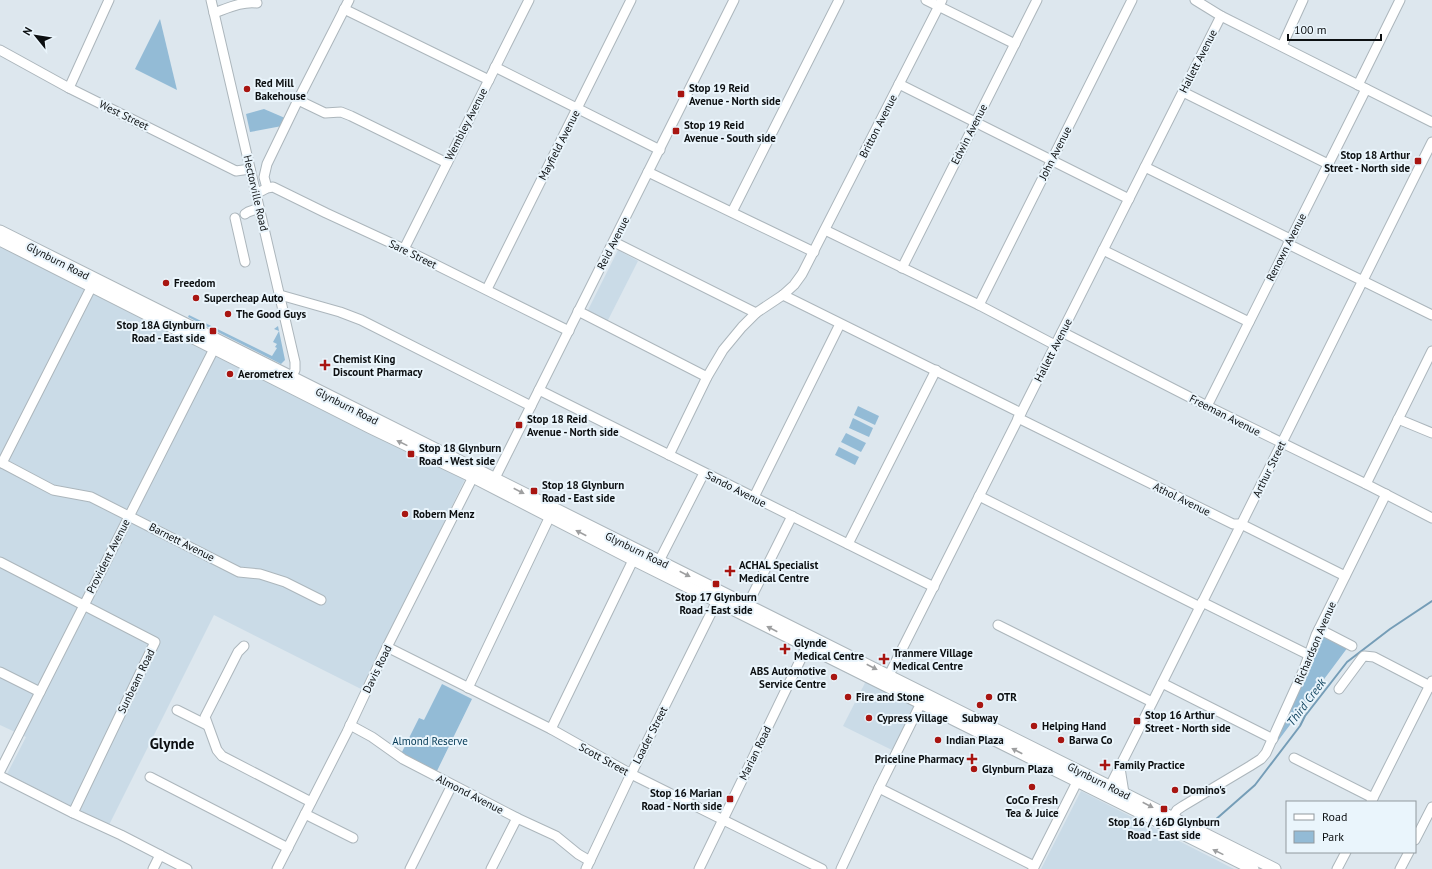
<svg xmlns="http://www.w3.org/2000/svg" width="1432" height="869" viewBox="0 0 1432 869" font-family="'PT Sans',sans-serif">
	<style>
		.built { fill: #cadbe7 }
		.green { fill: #93bbd6 }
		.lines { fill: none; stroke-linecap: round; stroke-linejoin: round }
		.stream { stroke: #759db7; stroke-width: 2 }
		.minor-casing { stroke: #acb6bc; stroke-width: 11 }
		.major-casing { stroke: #acb6bc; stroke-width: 13 }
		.minor { stroke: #fff; stroke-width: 9 }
		.major { stroke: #fff; stroke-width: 11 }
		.oneway { fill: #9e9fa0 }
		.poi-dot { fill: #a81511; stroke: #eaf5fc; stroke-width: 1.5 }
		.labels { text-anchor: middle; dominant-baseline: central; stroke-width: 4; stroke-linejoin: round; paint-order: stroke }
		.street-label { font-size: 11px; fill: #0c0f11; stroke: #eaf5fc }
		.poi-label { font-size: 11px; font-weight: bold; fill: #0c0f11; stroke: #eaf5fc; text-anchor: start }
		.park-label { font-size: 11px; fill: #023854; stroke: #eaf5fc }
		.water-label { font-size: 12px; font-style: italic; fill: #093d59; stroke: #eaf5fc }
		.district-label { font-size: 15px; font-weight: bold; fill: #0c0f11; stroke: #eaf5fc }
	</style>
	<rect width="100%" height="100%" fill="#dde7ee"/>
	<g class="built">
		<path d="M0 245 465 479 363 690 214 615 109 825 7 774 26 737 0 725Z"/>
		<path d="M618 250 638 261 607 322 587 312Z"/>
		<path d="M867 679 918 703 894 751 843 726Z"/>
		<path d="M1081 791 1234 869H1041Z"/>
	</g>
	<g class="green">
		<path d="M160 19 177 90 135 69Z"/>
		<path d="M264 109 285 118 282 126 250 132 246 114Z"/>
		<path d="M189 315 272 356 277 348 275 347 277 344 273 342 279 331 274 329 278 326 285 360 281 364 188 317Z"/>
		<path d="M858 406 879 416 875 425 854 415Z"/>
		<path d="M853 418 873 428 869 437 849 428Z"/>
		<path d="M846 433 866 443 861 452 841 442Z"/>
		<path d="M839 447 859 457 855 465 835 455Z"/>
		<path d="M1323 635 1348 647 1275 745 1310 666 1318 640Z"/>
		<path d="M442 684 472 699 436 773 401 754 419 718 424 720Z"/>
	</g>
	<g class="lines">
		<path class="stream" d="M1206 828 1255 785 1300 726 1305 716 1347 662 1390 629 1432 601"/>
		<g class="minor-casing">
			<g id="minor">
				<path d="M211 0 295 362V370L289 382"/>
				<path d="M926 0 1015 44"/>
				<path d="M1195 0 1221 16 1432 122"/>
				<path d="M344 9 489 80"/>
				<path d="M214 13C228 8 243 1 257 3"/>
				<path d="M1282 46 1303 0"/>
				<path d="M0 50 69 88 236 171 250 169"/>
				<path d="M495 67 660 150"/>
				<path d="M899 84 1129 199"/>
				<path d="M1358 85 1400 0"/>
				<path d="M69 88 109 0"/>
				<path d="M1183 92 1328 164"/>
				<path d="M298 100 325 113 341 112 351 116 447 163"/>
				<path d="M1145 167 1290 239"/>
				<path d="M648 172 814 252"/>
				<path d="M267 188 264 177 267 164 298 100 349 0"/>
				<path d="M256 194 267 188 273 187 326 213 404 249 569 331"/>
				<path d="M732 212 839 0"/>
				<path d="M245 214 248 212 259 208"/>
				<path d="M235 218 245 262"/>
				<path d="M825 230 979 305 1055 345"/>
				<path d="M614 242 756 313"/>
				<path d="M1288 244 1432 315"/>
				<path d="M404 249 529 0"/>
				<path d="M1103 250 1249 322"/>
				<path d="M902 268 1037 0"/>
				<path d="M487 289 631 0"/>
				<path d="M280 295 340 312 361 320 531 406"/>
				<path d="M783 295 1021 413"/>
				<path d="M979 305 1132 0"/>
				<path d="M578 311 707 377"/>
				<path d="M1062 332 1207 406 1366 484 1432 518"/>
				<path d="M539 390 934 587"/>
				<path d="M1207 406 1366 89"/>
				<path d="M1018 418 1233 524H1241L1345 576"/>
				<path d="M1398 419 1432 433"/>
				<path d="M669 455 707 377 723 350 742 327 756 313 783 295 794 285 802 274 942 0"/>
				<path d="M0 462 53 490 91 497 239 572 260 574 285 582 321 600"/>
				<path d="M2 463 95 280"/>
				<path d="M492 484 734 0"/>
				<path d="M1366 484 1432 351"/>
				<path d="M979 496 1200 607"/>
				<path d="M754 497 840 324"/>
				<path d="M848 544 936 370"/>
				<path d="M0 562 155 642 73 813"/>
				<path d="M656 567 704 473"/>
				<path d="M1202 602 1309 655"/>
				<path d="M747 606 792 516"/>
				<path d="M998 625 1152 702"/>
				<path d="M1319 629 1352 646"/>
				<path d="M244 646 238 652 205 717 217 750 222 756 311 802"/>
				<path d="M387 647 551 729 631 774 822 869"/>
				<path d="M0 672 40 692"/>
				<path d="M886 681 1221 16"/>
				<path d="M1162 683 1273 739"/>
				<path d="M468 688 552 512"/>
				<path d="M1339 689 1362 658 1364 656 1374 657 1432 687"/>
				<path d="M177 710 207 725"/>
				<path d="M350 725 372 737 403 759 517 818 556 836 578 854 590 861"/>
				<path d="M551 729 636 554"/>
				<path d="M1294 758 1373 798"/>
				<path d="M0 771 217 343"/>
				<path d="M0 776 73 813 121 835 187 869"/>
				<path d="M150 777 288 848"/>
				<path d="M879 788 1034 866"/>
				<path d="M1107 792 1162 683 1432 142"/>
				<path d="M1371 802 1432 681"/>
				<path d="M305 814 353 838"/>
				<path d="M1172 818 1177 810 1183 806 1250 766 1261 759 1266 753 1304 669 1316 635 1386 494"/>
				<path d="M1415 840 1432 807"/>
				<path d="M153 869 160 855"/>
				<path d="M277 869 347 732 387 647 476 471"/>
				<path d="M410 869 452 785"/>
				<path d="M491 869 517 818"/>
				<path d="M586 869 631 774 717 601"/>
				<path d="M699 869 810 640"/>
				<path d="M841 869 879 788 924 697"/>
				<path d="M1033 869 1080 776"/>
				<path d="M1337 869 1346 852"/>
				<path d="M1400 869 1409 852"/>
			</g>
		</g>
		<g class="major-casing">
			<g id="major">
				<path d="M0 231 1275 869"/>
				<path d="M0 240 371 428 473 477 634 560 1253 869"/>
				<path d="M1119 768 1123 793"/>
			</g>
		</g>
		<use href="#minor" class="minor"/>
		<use href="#major" class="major"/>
	</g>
	<defs><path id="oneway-solid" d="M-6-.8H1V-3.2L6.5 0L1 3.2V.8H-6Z"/></defs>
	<g class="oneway">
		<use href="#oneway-solid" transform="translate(402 443) rotate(-154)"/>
		<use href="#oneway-solid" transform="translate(519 491) rotate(27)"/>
		<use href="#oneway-solid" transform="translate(581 533) rotate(-153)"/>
		<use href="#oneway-solid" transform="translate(685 574) rotate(27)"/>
		<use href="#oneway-solid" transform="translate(772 629) rotate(-153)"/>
		<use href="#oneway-solid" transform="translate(872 667) rotate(27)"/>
		<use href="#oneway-solid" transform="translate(1017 751) rotate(-153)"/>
		<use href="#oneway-solid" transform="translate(1148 805) rotate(27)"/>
		<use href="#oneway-solid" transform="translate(1218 852) rotate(-154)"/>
	</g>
	<g class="poi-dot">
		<circle cx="247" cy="89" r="4"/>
		<rect x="677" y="90" width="8" height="8" rx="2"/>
		<rect x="672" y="127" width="8" height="8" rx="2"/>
		<rect x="1414" y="157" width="8" height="8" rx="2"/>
		<circle cx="166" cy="283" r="4"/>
		<circle cx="196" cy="298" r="4"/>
		<circle cx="228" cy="314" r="4"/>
		<rect x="209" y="327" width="8" height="8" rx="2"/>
		<path d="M323 359h4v4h4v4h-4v4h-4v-4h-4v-4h4z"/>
		<circle cx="230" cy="374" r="4"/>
		<rect x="515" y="421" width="8" height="8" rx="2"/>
		<rect x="407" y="450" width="8" height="8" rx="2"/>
		<rect x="530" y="487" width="8" height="8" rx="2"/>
		<circle cx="405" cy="514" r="4"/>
		<path d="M728 565h4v4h4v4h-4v4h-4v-4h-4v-4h4z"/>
		<rect x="712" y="580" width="8" height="8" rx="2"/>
		<path d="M783 643h4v4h4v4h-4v4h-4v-4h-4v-4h4z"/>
		<path d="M882 653h4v4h4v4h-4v4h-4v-4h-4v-4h4z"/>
		<circle cx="834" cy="677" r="4"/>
		<circle cx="848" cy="697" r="4"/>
		<circle cx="989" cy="697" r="4"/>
		<circle cx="980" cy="705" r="4"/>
		<circle cx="869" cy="718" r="4"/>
		<rect x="1133" y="717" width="8" height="8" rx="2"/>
		<circle cx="1034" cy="726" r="4"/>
		<circle cx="938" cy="740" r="4"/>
		<circle cx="1061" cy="740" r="4"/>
		<path d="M970 753h4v4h4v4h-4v4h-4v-4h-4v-4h4z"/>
		<path d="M1103 759h4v4h4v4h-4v4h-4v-4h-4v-4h4z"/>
		<circle cx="974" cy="769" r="4"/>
		<circle cx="1032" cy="787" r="4"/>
		<circle cx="1175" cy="790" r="4"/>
		<rect x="726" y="795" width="8" height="8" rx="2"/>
		<rect x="1160" y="805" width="8" height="8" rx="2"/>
	</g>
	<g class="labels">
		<g class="street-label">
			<text transform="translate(1198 61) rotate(-63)">Hallett Avenue</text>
			<text transform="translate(124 115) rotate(26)">West Street</text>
			<text transform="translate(466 124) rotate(-63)">Wembley Avenue</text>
			<text transform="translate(878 126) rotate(-63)">Britton Avenue</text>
			<text transform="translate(969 134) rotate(-63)">Edwin Avenue</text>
			<text transform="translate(559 145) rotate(-63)">Mayfield Avenue</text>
			<text transform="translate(1055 153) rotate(-63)">John Avenue</text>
			<text transform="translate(256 193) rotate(77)">Hectorville Road</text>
			<text transform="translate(613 243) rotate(-63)">Reid Avenue</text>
			<text transform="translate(1286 247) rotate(-63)">Renown Avenue</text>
			<text transform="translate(413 254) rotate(26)">Sare Street</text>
			<text transform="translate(58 261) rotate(27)">Glynburn Road</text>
			<text transform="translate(1053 350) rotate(-63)">Hallett Avenue</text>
			<text transform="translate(347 406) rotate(27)">Glynburn Road</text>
			<text transform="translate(1225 415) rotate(27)">Freeman Avenue</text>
			<text transform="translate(1269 469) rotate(-64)">Arthur Street</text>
			<text transform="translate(736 489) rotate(27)">Sando Avenue</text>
			<text transform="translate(1182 499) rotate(26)">Athol Avenue</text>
			<text transform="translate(182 542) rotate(27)">Barnett Avenue</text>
			<text transform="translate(637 550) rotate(26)">Glynburn Road</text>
			<text transform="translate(108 556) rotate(-63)">Provident Avenue</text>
			<text transform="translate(1315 643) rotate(-67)">Richardson Avenue</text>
			<text transform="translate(377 669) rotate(-64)">Davis Road</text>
			<text transform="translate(136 681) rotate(-64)">Sunbeam Road</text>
			<text transform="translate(650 735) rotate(-63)">Loader Street</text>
			<text transform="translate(755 753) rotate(-64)">Marian Road</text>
			<text transform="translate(604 759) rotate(29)">Scott Street</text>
			<text transform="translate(1099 781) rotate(27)">Glynburn Road</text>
			<text transform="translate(470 794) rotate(27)">Almond Avenue</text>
		</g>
		<g class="poi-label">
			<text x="255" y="83">Red Mill<tspan x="255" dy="13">Bakehouse</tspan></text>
			<text x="689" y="88">Stop 19 Reid<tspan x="689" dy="13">Avenue - North side</tspan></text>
			<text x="684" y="125">Stop 19 Reid<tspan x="684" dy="13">Avenue - South side</tspan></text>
			<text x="1410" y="155" text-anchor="end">Stop 18 Arthur<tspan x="1410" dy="13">Street - North side</tspan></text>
			<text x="174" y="283">Freedom</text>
			<text x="204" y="298">Supercheap Auto</text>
			<text x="236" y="314">The Good Guys</text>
			<text x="205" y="325" text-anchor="end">Stop 18A Glynburn<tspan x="205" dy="13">Road - East side</tspan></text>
			<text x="333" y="359">Chemist King<tspan x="333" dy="13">Discount Pharmacy</tspan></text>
			<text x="238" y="374">Aerometrex</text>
			<text x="527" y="419">Stop 18 Reid<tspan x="527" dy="13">Avenue - North side</tspan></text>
			<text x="419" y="448">Stop 18 Glynburn<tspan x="419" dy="13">Road - West side</tspan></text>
			<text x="542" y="485">Stop 18 Glynburn<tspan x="542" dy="13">Road - East side</tspan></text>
			<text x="413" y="514">Robern Menz</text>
			<text x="739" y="565">ACHAL Specialist<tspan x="739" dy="13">Medical Centre</tspan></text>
			<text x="716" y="597" text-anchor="middle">Stop 17 Glynburn<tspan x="716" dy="13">Road - East side</tspan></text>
			<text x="794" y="643">Glynde<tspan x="794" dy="13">Medical Centre</tspan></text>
			<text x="893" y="653">Tranmere Village<tspan x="893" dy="13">Medical Centre</tspan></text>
			<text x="826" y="671" text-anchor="end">ABS Automotive<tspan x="826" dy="13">Service Centre</tspan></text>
			<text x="856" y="697">Fire and Stone</text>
			<text x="997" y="697">OTR</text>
			<text x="1145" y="715">Stop 16 Arthur<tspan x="1145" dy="13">Street - North side</tspan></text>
			<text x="877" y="718">Cypress Village</text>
			<text x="980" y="718" text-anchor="middle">Subway</text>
			<text x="1042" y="726">Helping Hand</text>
			<text x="946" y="740">Indian Plaza</text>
			<text x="1069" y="740">Barwa Co</text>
			<text x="964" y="759" text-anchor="end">Priceline Pharmacy</text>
			<text x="1114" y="765">Family Practice</text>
			<text x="982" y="769">Glynburn Plaza</text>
			<text x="1183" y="790">Domino's</text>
			<text x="722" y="793" text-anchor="end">Stop 16 Marian<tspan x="722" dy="13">Road - North side</tspan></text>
			<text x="1032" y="800" text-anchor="middle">CoCo Fresh<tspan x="1032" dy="13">Tea &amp; Juice</tspan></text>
			<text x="1164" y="822" text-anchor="middle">Stop 16 / 16D Glynburn<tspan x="1164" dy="13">Road - East side</tspan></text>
		</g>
		<g class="park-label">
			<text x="430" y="741">Almond Reserve</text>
		</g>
		<g class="water-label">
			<text transform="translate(1306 702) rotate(-53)">Third Creek</text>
		</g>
		<g class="district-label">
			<text x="172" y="743">Glynde</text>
		</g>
	</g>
	<rect x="1286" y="801" width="130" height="52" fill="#eaf5fc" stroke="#91999e"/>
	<rect x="1294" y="814" width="20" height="6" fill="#ffffff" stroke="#91999e"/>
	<text x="1322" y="821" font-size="12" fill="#0c0f11">Road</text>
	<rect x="1294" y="831" width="20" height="12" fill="#93bbd6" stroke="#91999e"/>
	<text x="1322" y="841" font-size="12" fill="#0c0f11">Park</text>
	<g transform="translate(36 36) rotate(300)" stroke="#eaf5fc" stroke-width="3" paint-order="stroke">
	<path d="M0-3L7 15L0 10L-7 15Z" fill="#0c0f11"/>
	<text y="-6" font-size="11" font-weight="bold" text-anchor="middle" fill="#0c0f11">N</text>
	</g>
	<path d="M1288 34v6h93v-6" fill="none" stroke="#0c0f11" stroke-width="2"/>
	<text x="1294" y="34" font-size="12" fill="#0c0f11" stroke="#eaf5fc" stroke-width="3" paint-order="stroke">100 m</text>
</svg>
